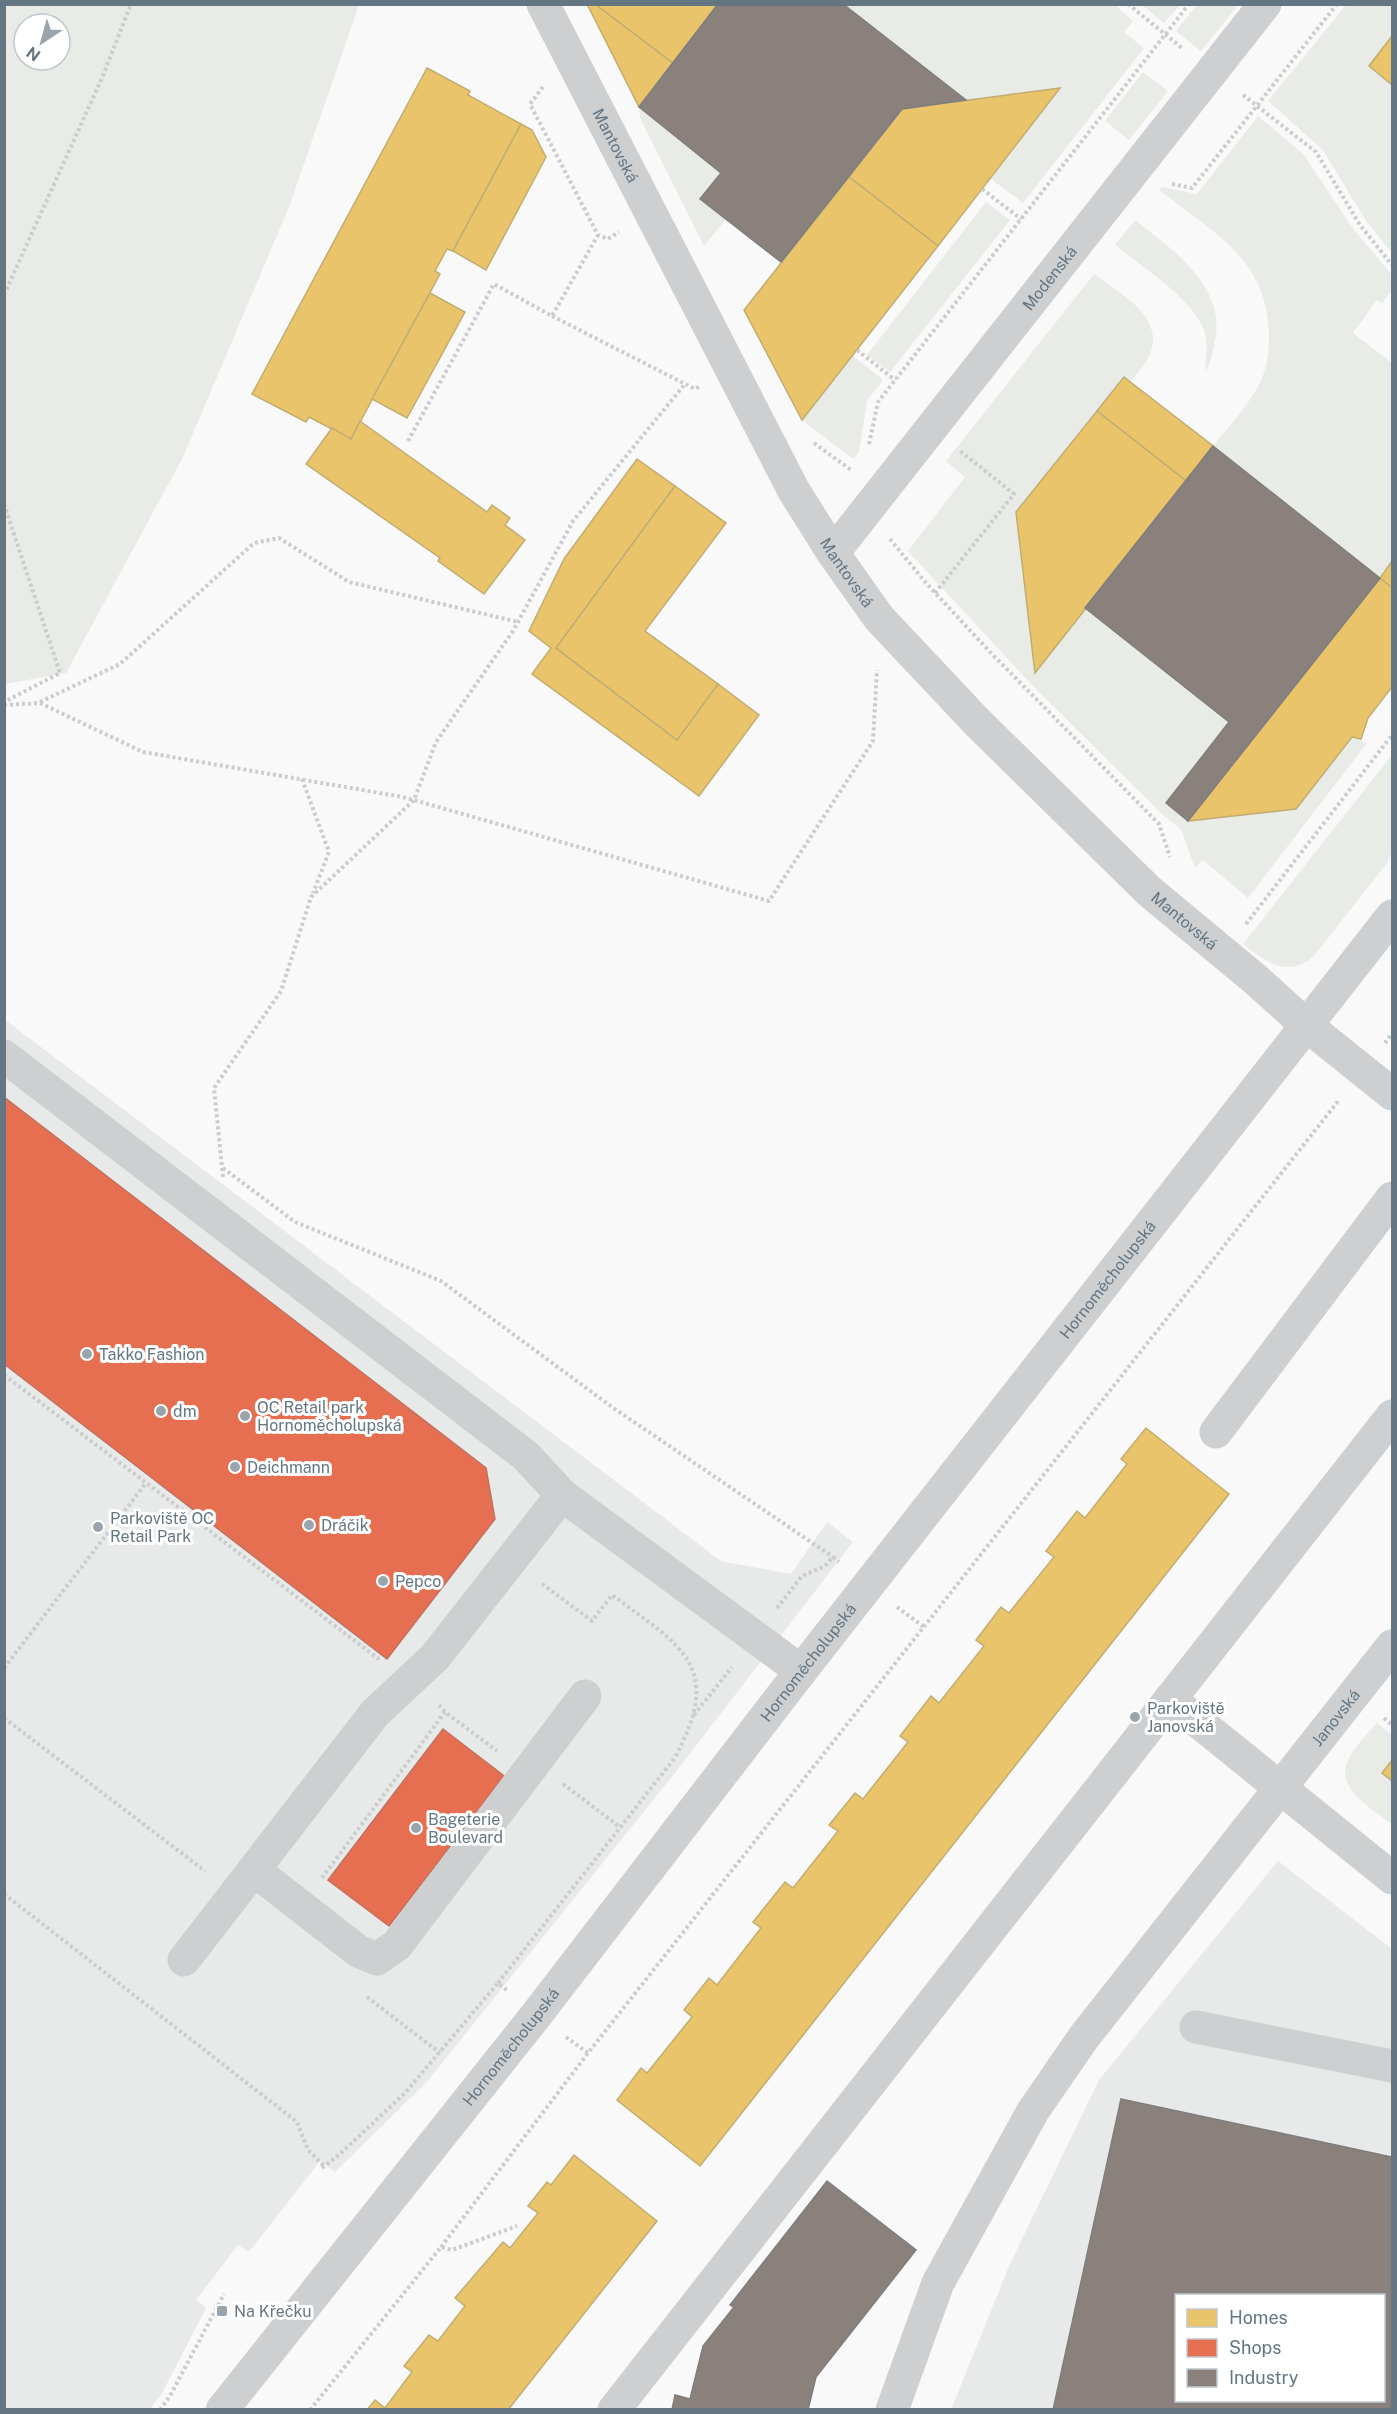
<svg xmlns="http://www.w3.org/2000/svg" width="1397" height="2414" viewBox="0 0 1397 2414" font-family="'Public Sans',sans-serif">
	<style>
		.built { fill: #e8e9e9; fill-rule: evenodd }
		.green { fill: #e8ebe6; fill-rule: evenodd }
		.homes { fill: #e9c46a; stroke: #c1ad72; stroke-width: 1.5 }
		.shops { fill: #e76f51; stroke: #c07160; stroke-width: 1.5 }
		.industry { fill: #8a817c; stroke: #7f7e7e; stroke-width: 1.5; fill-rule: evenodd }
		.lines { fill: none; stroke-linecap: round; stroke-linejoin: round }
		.path { stroke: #cbcccd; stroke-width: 4; stroke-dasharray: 3 3; stroke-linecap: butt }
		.minor { stroke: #cecfd0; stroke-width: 33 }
		.poi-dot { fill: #99a4ac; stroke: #fff; stroke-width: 2 }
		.labels { text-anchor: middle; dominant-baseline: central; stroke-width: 6; stroke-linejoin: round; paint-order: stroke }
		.street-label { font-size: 16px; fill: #657683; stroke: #fff }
		.poi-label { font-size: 16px; fill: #657683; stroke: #fff; text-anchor: start }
	</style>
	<rect width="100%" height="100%" fill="#f9f9f9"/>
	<g class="built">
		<path d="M4 1019 721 1561 791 1574 827 1522 853 1542 678 1769 426 2083 335 2172 320 2161 249 2252 238 2245 196 2300 206 2308 161 2395 150 2409H5Z"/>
		<path d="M1278 1861 1392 1949V2409L951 2410 1009 2266 1099 2080ZM1176 2296H1384V2400H1176Z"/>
	</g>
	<g class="green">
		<path d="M5 4 359 5 289 207 183 457 66 673 5 684ZM24 24H60V60H24Z"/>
		<path d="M843 5H1115L1133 21 1124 32 1144 48 1023 203 990 178 1060 88 966 100Z"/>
		<path d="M1142 5H1180L1164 23Z"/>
		<path d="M1197 5H1238L1201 51 1176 31Z"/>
		<path d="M1346 5H1392V36L1369 66 1392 85V253L1366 221 1323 150 1268 101Z"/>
		<path d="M1143 72 1168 91 1129 140 1105 121Z"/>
		<path d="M639 107 721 173 700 199 726 219 704 246 640 118Z"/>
		<path d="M1258 116 1304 155 1354 230 1392 275V290L1382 303 1377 300 1353 333 1392 363V561L1380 578 1213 446C1227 429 1243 411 1255 392 1266 375 1269 356 1269 336 1268 259 1214 233 1159 190L1162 187 1197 194Z"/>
		<path d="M986 202 1010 220 890 372 867 355Z"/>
		<path d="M1135 220C1174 251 1229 288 1214 345 1212 354 1211 363 1205 371 1206 359 1208 344 1205 333 1195 300 1142 267 1115 245Z"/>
		<path d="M1094 274C1120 294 1165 316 1150 354 1146 364 1137 373 1131 381L1124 377 1016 512 1085 608 1229 722 1166 804 1188 821 1296 809 1352 737 1367 743 1248 898 1203 860 1195 868 1181 829 1164 816 1030 683 908 551 965 477 946 461Z"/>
		<path d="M852 355 883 380 867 400 859 452 853 459 802 420Z"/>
		<path d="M1392 755V853L1387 863 1313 957C1286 978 1266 962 1243 944Z"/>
		<path d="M1377 1723 1392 1735V1760L1382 1773 1392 1781V1824C1374 1810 1334 1789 1348 1760 1354 1747 1368 1734 1377 1723Z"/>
	</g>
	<g class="homes">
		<path d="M587 4H595L673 63 639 107Z"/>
		<path d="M595 4H718L673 63Z"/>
		<path d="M1392 36V85L1369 66Z"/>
		<path d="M427 68 470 91 468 95 521 124 453 251 447 249 435 271 440 274 351 439 309 417 306 422 252 394Z"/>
		<path d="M1060 88 938 246 849 177 902 109Z"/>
		<path d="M521 124 532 130 546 157 486 270 453 251Z"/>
		<path d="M849 177 938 246 802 420 744 310Z"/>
		<path d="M430 293 465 312 407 418 372 399Z"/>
		<path d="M1124 377 1213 446 1186 481 1097 411Z"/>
		<path d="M1097 411 1186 481 1035 673 1016 512Z"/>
		<path d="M360 421 487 512 492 505 510 518 505 525 525 540 484 594 438 561 440 558 306 464 332 428 351 439Z"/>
		<path d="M637 459 675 486 556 648 677 740 718 684 759 715 699 796 532 674 551 648 529 631 564 559Z"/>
		<path d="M675 486 726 523 645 631 718 684 677 740 556 648Z"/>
		<path d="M1392 561V588L1380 578Z"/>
		<path d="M1380 578 1392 588V687L1368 718 1361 739 1352 737 1296 809 1188 821Z"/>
		<path d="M1146 1428 1229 1494 700 2166 617 2100 641 2068 647 2073 692 2017 684 2010 709 1978 717 1985 761 1928 753 1922 785 1882 793 1888 838 1831 829 1825 855 1793 863 1799 908 1742 900 1736 931 1696 939 1703 984 1646 976 1640 1001 1607 1009 1613 1054 1557 1046 1551 1077 1511 1085 1518 1127 1464 1121 1459Z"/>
		<path d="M1392 1760V1781L1382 1773Z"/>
		<path d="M574 2155 657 2221 508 2410H367L375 2400 385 2408 412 2372 404 2366 429 2335 438 2341 465 2306 455 2298 503 2242 510 2248 538 2213 528 2206 547 2182 551 2185Z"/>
	</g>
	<g class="shops">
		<path d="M4 1097 486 1468 495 1519 387 1659 4 1364Z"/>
		<path d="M443 1729 504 1776 389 1926 328 1880Z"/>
	</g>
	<g class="industry">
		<path d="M718 4H843L966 100 902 109 781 262 700 199 721 173 639 107Z"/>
		<path d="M1213 446 1380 578 1188 821 1166 803 1229 722 1085 608Z"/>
		<path d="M1121 2099 1392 2157V2399L1390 2410H1053ZM1176 2296H1384V2400H1176Z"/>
		<path d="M827 2181 916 2250 816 2377 808 2410H672L675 2395 690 2399 703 2346 734 2307 730 2305Z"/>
	</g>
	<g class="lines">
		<g class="path">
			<path d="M1128 4 1182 48"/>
			<path d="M543 87 530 104 598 235 608 239 619 232"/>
			<path d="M1243 95 1316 152 1360 225 1392 265"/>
			<path d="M1172 184 1192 188 1337 4"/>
			<path d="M982 189 1021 219"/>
			<path d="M4 295 102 78 131 4"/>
			<path d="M552 316 695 389 700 386"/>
			<path d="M857 350 895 380"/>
			<path d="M408 441 494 284 552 316 598 235"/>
			<path d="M814 443 851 470"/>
			<path d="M869 444 878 402 1189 4"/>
			<path d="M4 504 60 673 4 702"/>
			<path d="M890 539 926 583 991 653 1159 824 1170 857"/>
			<path d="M935 593 1014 494 959 450"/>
			<path d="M40 702 120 664 254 543 279 538 349 582 518 622"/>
			<path d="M4 705 40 703 143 752 403 797 769 901 873 741 877 670"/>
			<path d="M302 779 329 852 313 893"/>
			<path d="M1246 924 1392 735"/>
			<path d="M1385 1043 1392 1033"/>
			<path d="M223 1168 295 1222 441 1281 612 1407 833 1557"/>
			<path d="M223 1177 214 1088 281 991 311 897 414 800 436 742 513 631 573 521 685 384"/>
			<path d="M4 1375 380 1660"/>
			<path d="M897 1607 924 1627"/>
			<path d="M777 1608 802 1576 825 1566 833 1557 839 1562"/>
			<path d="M4 1668 146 1483"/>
			<path d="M439 1705 445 1712 497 1751"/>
			<path d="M694 1715 732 1667"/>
			<path d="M4 1718 205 1871"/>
			<path d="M1384 1718 1392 1725"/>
			<path d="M563 1784 620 1827"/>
			<path d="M322 1878 445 1712"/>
			<path d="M4 1894 297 2122 308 2150 324 2166"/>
			<path d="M498 1983 674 1759C725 1666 682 1647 612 1595L592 1621 541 1583"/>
			<path d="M367 1997 440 2053"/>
			<path d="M566 2037 588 2053"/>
			<path d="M322 2168 340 2154 405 2093 498 1983 508 1991"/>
			<path d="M441 2247 588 2053 1339 1100"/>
			<path d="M160 2410 170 2396 224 2294"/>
			<path d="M310 2410 441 2247 452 2250 517 2226"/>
		</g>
		<g class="minor">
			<path id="s1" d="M543 4 794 491 833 553 879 618 976 721 1149 891 1255 979 1306 1025 1392 1094"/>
			<path id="s2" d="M833 553 1265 4"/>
			<path d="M4 1056 526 1456 562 1495 801 1671"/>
			<path d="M1216 1432 1392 1198"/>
			<path d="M1170 1699 1392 1878"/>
			<path d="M254 1870 358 1951 377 1959 397 1945 585 1696"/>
			<path d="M184 1960 375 1713 435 1657 562 1495"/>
			<path d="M1196 2027 1392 2066"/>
			<path id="s3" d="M222 2410 537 2014 801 1671 1392 916"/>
			<path d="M614 2410 1392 1416"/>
			<path id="s4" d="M892 2410 938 2283 1033 2111 1084 2037 1392 1646"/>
		</g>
	</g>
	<g class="poi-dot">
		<circle cx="87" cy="1354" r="6"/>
		<circle cx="161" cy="1411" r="6"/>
		<circle cx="245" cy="1416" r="6"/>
		<circle cx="235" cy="1467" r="6"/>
		<circle cx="309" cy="1525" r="6"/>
		<circle cx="98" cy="1527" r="6"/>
		<circle cx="383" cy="1581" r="6"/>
		<circle cx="1135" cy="1717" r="6"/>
		<circle cx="416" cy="1828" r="6"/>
		<rect x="216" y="2305" width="12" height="12" rx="3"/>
	</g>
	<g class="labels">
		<g class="street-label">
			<text stroke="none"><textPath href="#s1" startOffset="159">Mantovská</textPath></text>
			<text stroke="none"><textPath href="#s2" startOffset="350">Modenská</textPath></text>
			<text stroke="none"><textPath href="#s1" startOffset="645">Mantovská</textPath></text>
			<text stroke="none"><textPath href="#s1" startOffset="1131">Mantovská</textPath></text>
			<text stroke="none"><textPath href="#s3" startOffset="1436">Hornoměcholupská</textPath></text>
			<text stroke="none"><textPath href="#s3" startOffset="950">Hornoměcholupská</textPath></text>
			<text stroke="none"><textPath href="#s4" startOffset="828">Janovská</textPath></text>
			<text stroke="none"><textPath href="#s3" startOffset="464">Hornoměcholupská</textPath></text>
		</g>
		<g class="poi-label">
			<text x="99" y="1354">Takko Fashion</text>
			<text x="257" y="1407">OC Retail park<tspan x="257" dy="18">Hornoměcholupská</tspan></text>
			<text x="173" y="1411">dm</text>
			<text x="247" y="1467">Deichmann</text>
			<text x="110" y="1518">Parkoviště OC<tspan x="110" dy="18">Retail Park</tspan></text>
			<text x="321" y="1525">Dráčik</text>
			<text x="395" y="1581">Pepco</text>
			<text x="1147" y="1708">Parkoviště<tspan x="1147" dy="18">Janovská</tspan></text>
			<text x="428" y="1819">Bageterie<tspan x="428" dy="18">Boulevard</tspan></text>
			<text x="234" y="2311">Na Křečku</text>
		</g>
	</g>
	<rect width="1397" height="2414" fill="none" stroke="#657683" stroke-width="12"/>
	<rect x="1175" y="2294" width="210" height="108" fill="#ffffff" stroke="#c1c8cd" stroke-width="1.5"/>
	<rect x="1187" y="2309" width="30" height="18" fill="#e9c46a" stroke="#c1c8cd" stroke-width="1.5"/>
	<text x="1229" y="2324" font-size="18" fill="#657683">Homes</text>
	<rect x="1187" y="2339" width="30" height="18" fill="#e76f51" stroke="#c1c8cd" stroke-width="1.5"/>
	<text x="1229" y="2354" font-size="18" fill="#657683">Shops</text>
	<rect x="1187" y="2369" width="30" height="18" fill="#8a817c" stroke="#c1c8cd" stroke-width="1.5"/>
	<text x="1229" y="2384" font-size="18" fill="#657683">Industry</text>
	<g transform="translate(42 42) rotate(216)"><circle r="28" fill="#ffffff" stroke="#c1c8cd" stroke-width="1.5"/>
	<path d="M0-4.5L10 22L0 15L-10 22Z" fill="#99a4ac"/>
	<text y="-9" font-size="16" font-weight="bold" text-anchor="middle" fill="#657683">N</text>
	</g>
</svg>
